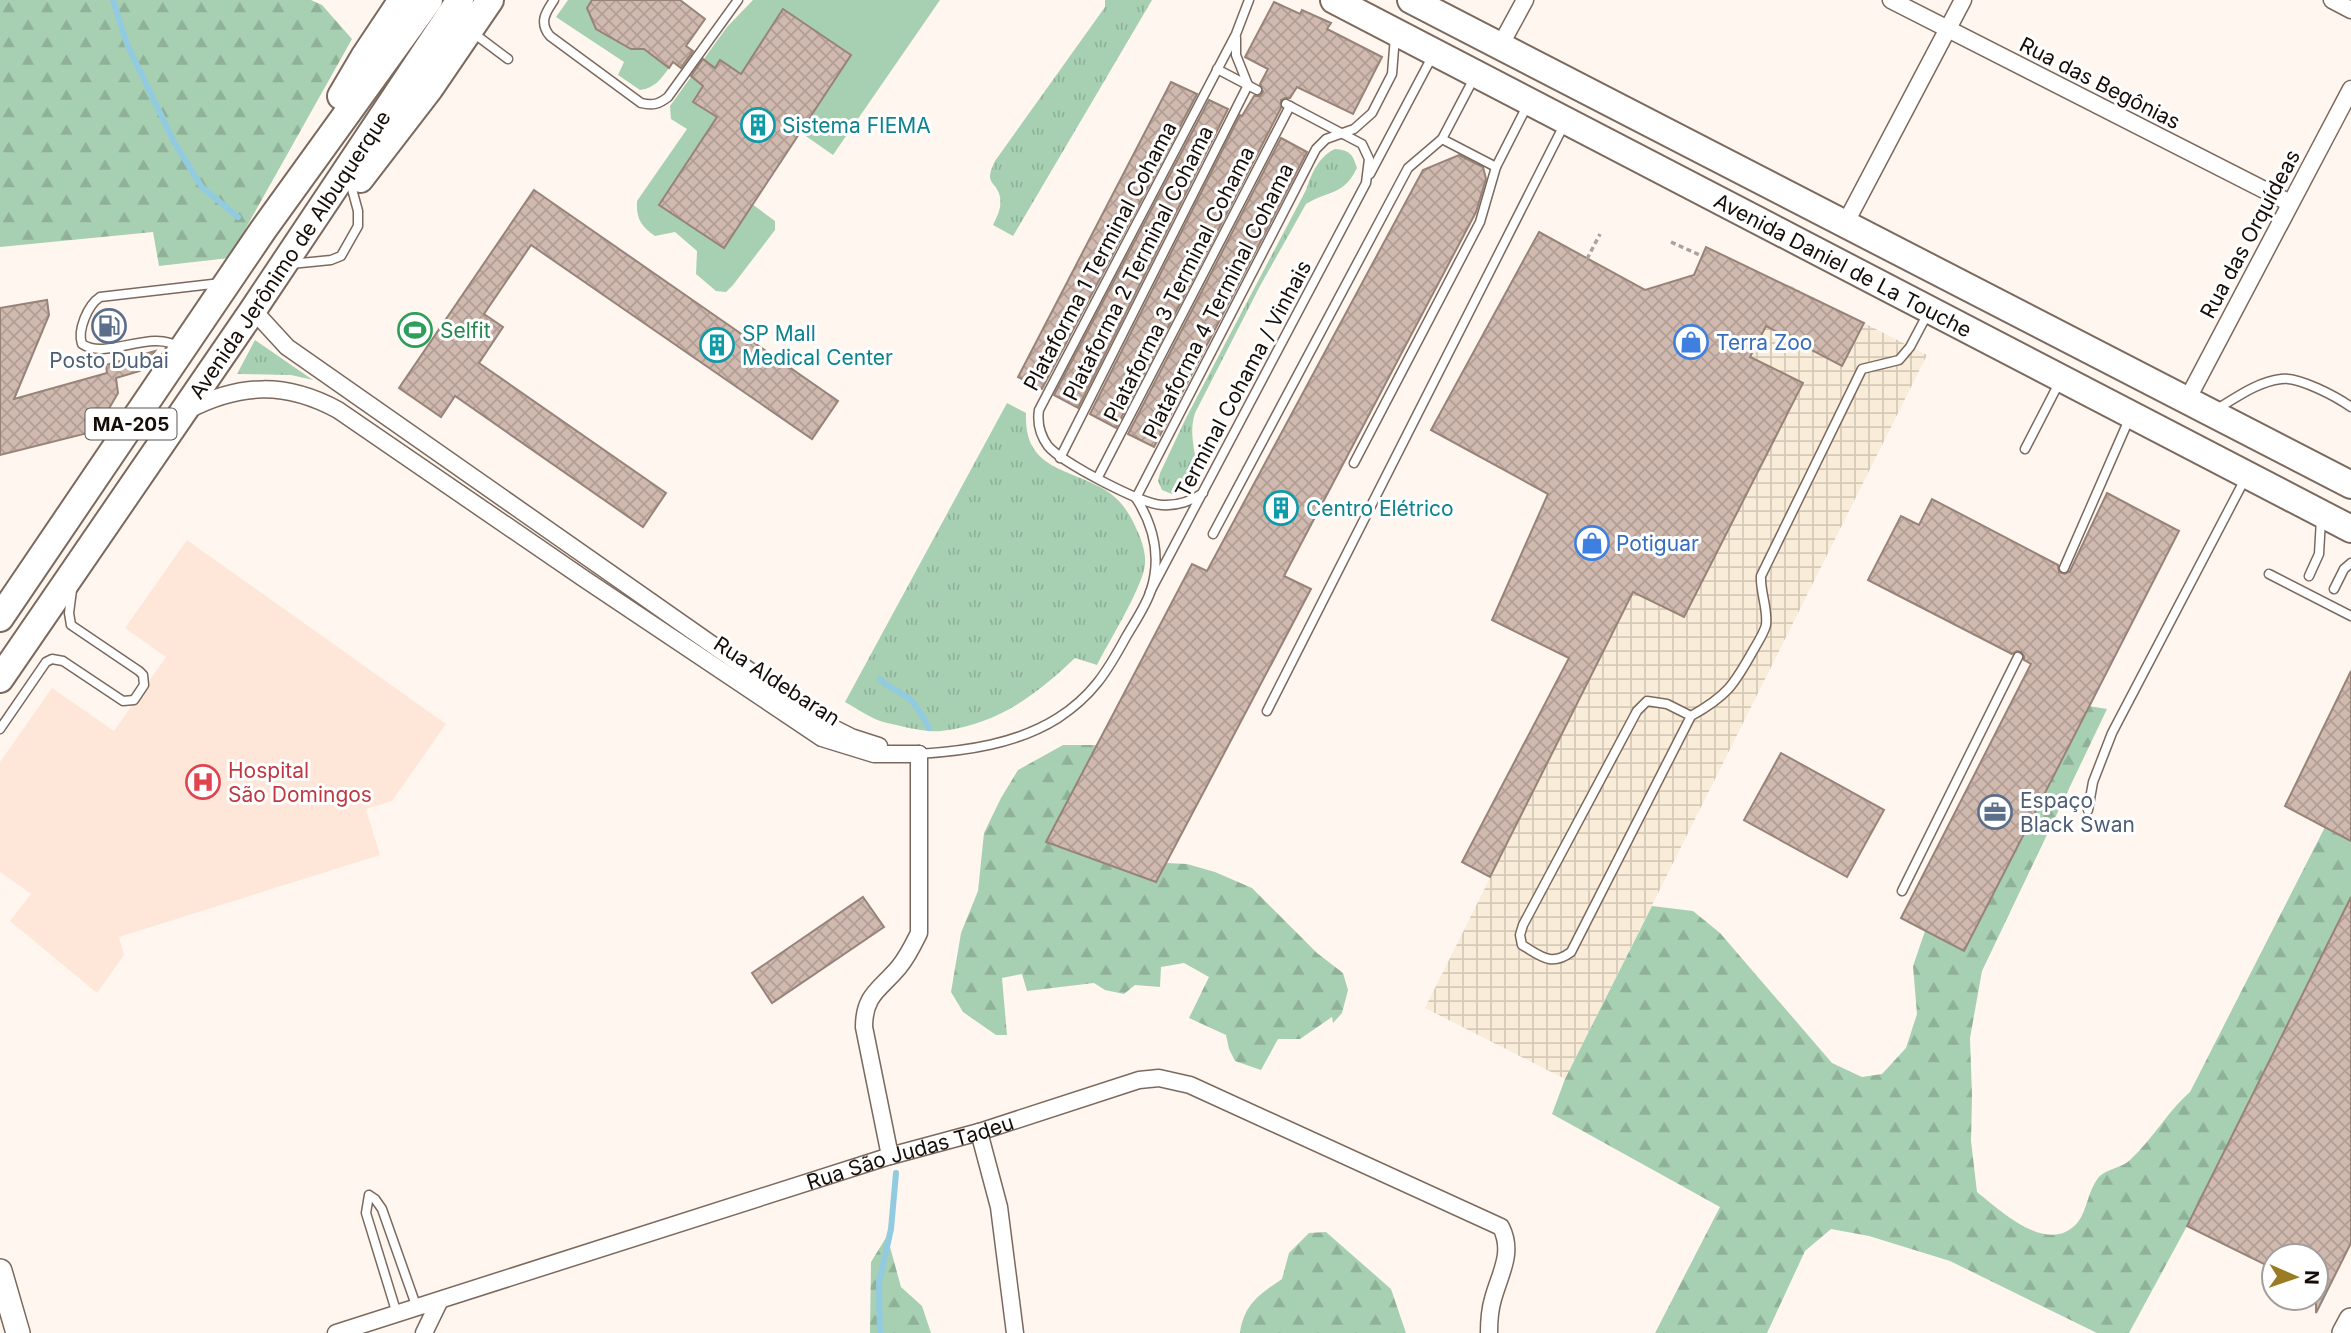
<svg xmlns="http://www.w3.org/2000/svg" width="2351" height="1333" viewBox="0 0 2351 1333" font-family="Inter,sans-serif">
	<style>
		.industrial { fill: url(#industrial-grid) }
		.built { fill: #fee7d8 }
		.grass { fill: url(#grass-tufts) }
		.forest { fill: url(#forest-firs) }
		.green { fill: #a7d0b2 }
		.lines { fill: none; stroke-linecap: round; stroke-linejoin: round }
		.stream { stroke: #92cae0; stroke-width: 6 }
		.building { fill: url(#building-cross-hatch); stroke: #988379; stroke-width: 2 }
		.lane-casing { stroke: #7c695d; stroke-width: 11 }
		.street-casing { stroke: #7c695d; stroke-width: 19 }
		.secondary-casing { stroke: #7c695d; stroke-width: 26 }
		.primary-casing { stroke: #7c695d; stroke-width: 30 }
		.path { stroke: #aaa29c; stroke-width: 3.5; stroke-dasharray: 5 3.5; stroke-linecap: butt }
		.lane { stroke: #fff; stroke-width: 8 }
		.street { stroke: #fff; stroke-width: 16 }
		.secondary { stroke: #fff; stroke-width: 23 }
		.primary { stroke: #fff; stroke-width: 26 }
		.labels { text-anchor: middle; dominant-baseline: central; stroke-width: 6; stroke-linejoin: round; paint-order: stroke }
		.shield { fill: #fff; stroke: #5a5652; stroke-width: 2 }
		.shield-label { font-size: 19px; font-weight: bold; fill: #140d08 }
		.street-label { font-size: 21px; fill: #140d08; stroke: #fff }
		.culture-label { font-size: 21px; fill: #0d838f; stroke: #fff; text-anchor: start }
		.leisure-label { font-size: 21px; fill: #27864d; stroke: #fff; text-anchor: start }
		.shop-label { font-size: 21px; fill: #366cbe; stroke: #fff; text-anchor: start }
		.service-label { font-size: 21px; fill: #4e5e75; stroke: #fff }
		.health-label { font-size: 21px; fill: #be3a42; stroke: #fff; text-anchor: start }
	</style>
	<defs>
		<pattern id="industrial-grid" width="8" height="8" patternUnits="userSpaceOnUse" patternTransform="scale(1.75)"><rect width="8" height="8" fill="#f9ecd8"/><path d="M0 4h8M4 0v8" fill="none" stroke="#d5c9b8"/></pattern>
		<pattern id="grass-tufts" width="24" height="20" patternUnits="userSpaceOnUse" patternTransform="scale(1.75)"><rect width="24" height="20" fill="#a7d0b2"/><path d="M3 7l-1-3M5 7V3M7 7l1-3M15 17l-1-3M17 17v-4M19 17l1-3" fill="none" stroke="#8fb198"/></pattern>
		<pattern id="forest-firs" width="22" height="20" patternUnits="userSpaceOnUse" patternTransform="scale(1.75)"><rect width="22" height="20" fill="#a7d0b2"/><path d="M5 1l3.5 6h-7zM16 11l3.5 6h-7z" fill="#8fb198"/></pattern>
		<pattern id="building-cross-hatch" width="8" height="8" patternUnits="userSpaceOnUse" patternTransform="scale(1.75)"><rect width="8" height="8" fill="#d0b9af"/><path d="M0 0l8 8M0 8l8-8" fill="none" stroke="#b29e95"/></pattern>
	</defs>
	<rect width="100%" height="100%" fill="#fff6f0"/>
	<path class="industrial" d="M1787 284 1927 355 1565 1079 1425 1008Z"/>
	<path class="built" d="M187 540 446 724 392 801 366 809 380 855 119 937 124 955 97 993 10 921 31 894 0 872V762L52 688 114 731 166 657 125 628Z"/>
	<g class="grass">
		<path d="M1105 0H1152L1013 236 993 225C997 216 1002 208 1000 197 996 179 983 186 995 161L1105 7Z"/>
		<path d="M1335 149C1349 150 1353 154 1357 168 1343 196 1331 189 1306 204L1260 286 1195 413C1185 445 1207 464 1187 490L1172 494 1162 490 1158 481 1160 473 1186 418 1306 190C1312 173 1318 157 1335 149Z"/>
		<path d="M255 340 313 380 291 375 237 374Z"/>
		<path d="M1007 403 1026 413C1024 468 1064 467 1102 488 1118 497 1129 511 1136 528 1141 538 1146 552 1145 564 1144 585 1108 643 1097 665L1075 658C1035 696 998 724 941 731 927 733 896 725 883 722 870 718 856 708 845 702Z"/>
	</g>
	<g class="forest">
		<path d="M0 0H311L322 5 352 39 229 258 159 266 153 232 0 247Z"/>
		<path d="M2089 706 2107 709 1982 971 1970 1038 1972 1096 1971 1141 1977 1192C2001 1211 2049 1257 2078 1222 2087 1210 2088 1191 2098 1178 2105 1169 2122 1168 2130 1160 2153 1139 2167 1112 2190 1092L2325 827 2351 841V897L2187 1226 2129 1333H2097L1950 1261 1869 1236 1831 1229 1805 1251 1767 1333H1655L1720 1207 1552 1114 1565 1079 1652 906 1693 911 1720 933 1832 1063 1862 1077 1882 1074 1906 1048 1917 1014 1913 966 1925 931 1964 951Z"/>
		<path d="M1063 745H1097L1047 842 1156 882 1167 863 1187 864 1215 872 1252 888 1317 953 1343 973 1348 990 1342 1013 1333 1023 1332 1017 1300 1039H1278L1261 1070 1235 1061 1229 1049 1226 1035 1189 1018 1209 977 1184 963 1161 967 1160 987 1135 985 1124 994 1105 990 1094 983 1027 991 1022 974 1002 978 1007 1035H996L963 1012 951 992 961 933 978 891 984 833 1001 798 1018 770Z"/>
		<path d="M1326 1232 1391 1289 1406 1333H1240C1244 1304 1260 1294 1282 1279L1289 1253 1309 1233Z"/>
		<path d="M887 1236 901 1287 922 1306 931 1333H870L871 1262Z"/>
	</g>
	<g class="green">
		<path d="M568 0H592L587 8 596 29 630 49H644L669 68C661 79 655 88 640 90L618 75 624 62 556 17Z"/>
		<path d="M753 0H940L833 155 800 132 851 54 783 9 741 74 720 60 693 101 717 117 659 205 723 248 752 204 775 221V230L733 285 726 292 716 291 696 274 697 251 675 232 655 236C641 226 636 219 637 201L687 129 671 119 670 106 727 27Z"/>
	</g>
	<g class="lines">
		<g class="stream">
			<path d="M113 0 127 44 174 142 202 187 238 217"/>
			<path d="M880 679C888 687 895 689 904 695 915 701 923 717 929 728"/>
			<path d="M880 1333 879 1283 891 1229 896 1173"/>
		</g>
	</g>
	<g class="building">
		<path d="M592 0H680L705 19 686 46 693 51 681 68 673 62 669 68 644 49H631L596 29 587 8Z"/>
		<path d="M1274 2 1300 14 1302 10 1331 23 1327 29 1382 57 1353 114 1297 87 1290 98H1285L1281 100V108L1116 428 1090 414 1240 115 1242 116 1254 96H1260L1263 92 1260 84 1268 69 1245 57Z"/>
		<path d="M783 9 851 55 724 248 659 205 717 117 693 102 703 86 691 76 703 59 715 68 720 60 741 74Z"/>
		<path d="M1171 82 1197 94 1042 389 1018 377Z"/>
		<path d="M1209 100 1228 109 1078 408 1054 395Z"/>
		<path d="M1281 138 1307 152 1154 447 1128 434Z"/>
		<path d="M1459 155 1483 167 1486 179 1476 212 1284 576 1311 589 1156 882 1046 842 1192 564 1207 571 1423 170Z"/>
		<path d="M534 190 838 401 812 439 531 245 484 314 503 327 479 363 666 493 643 527 455 396 441 417 399 388Z"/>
		<path d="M1539 232 1645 290 1694 275 1706 247 1864 323 1842 366 1766 326 1750 357 1803 383 1684 617 1633 592 1490 877 1462 862 1569 658 1492 620 1548 494 1431 430Z"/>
		<path d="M47 300 49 315 14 399 107 373 106 365 155 351 140 371 116 378 118 393 96 431 0 455V308Z"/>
		<path d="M2107 493 2179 531 1964 951 1901 918 2031 664 2024 660V656L2021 652 2017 651 2012 654 1868 580 1901 516 1919 525 1932 499 2058 565 2059 572 2065 574 2070 571Z"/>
		<path d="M2351 671V841L2285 806Z"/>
		<path d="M1781 753 1884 810 1847 877 1744 820Z"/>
		<path d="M863 897 884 927 772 1003 752 973Z"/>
		<path d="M2351 897V1243L2316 1313V1256H2274V1269L2187 1226Z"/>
	</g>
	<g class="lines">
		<g class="lane-casing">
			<g id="lane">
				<path d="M554 0C545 13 539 23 550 36L641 103C653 106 659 104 668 97L738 0"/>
				<path d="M472 32 508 59"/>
				<path d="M1236 38V55L1248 85"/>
				<path d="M1217 69 1257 90"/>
				<path d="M1474 78 1442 139 1496 167 1528 104"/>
				<path d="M1370 174 1433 55"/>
				<path d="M291 264 331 260 341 256 358 226V211L352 189"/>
				<path d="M180 348C152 327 107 361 82 344 77 330 88 305 100 297L221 283"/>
				<path d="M2217 409C2237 397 2257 382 2281 379 2298 376 2337 397 2351 407"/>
				<path d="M2025 449 2060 381"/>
				<path d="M1060 458 1248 85"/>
				<path d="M1354 463 1480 222 1496 167"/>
				<path d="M1098 477 1290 106"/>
				<path d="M1203 493C1190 502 1178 506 1162 505 1141 504 1061 462 1048 446 1040 435 1037 423 1039 410L1236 34 1249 0"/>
				<path d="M1136 498 1316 149 1326 139 1354 129 1372 113 1392 74 1395 36"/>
				<path d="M1213 534 1408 168 1442 139"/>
				<path d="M2064 568 2130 417"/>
				<path d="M2269 574 2351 616"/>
				<path d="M2309 576 2319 554 2321 519"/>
				<path d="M2334 589 2344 569 2351 563"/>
				<path d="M1150 592 1366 183 1369 159 1362 144 1286 104"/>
				<path d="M1267 711 1564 125"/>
				<path d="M1691 716 1571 952C1551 967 1541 956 1522 945L1520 935 1523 925 1637 711 1647 701 1667 704 1691 716C1727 696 1734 685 1754 649 1758 642 1764 633 1766 625 1768 608 1760 592 1761 576L1862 369 1899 360 1910 347 1928 313"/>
				<path d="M0 729 46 662 52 659 63 661 123 701 134 700 144 685 143 675 139 671 71 625 69 613 72 590"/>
				<path d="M919 754C966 751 1017 744 1058 718 1092 696 1107 672 1126 637 1134 623 1146 606 1151 590 1161 558 1154 526 1136 498"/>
				<path d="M2088 810 2093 782 2112 733 2246 477"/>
				<path d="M1902 891 2018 657"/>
				<path d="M397 1314 366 1213 369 1195 375 1199 382 1209 417 1308"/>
			</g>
		</g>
		<g class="street-casing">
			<g id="street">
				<path d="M1891 0 2290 203"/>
				<path d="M2332 0 2351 10"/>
				<path d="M1500 46 1525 0"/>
				<path d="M1845 224 1963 0"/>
				<path d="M253 310 287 347 827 725 851 737 879 746"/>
				<path d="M2187 400 2351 89"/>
				<path d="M188 410C241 383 286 382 338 410L583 578 822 738 874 754H919"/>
				<path d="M979 1132 999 1207 1015 1333"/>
				<path d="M890 1156 864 1027C864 994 881 989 899 967 908 956 913 945 919 933V754"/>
				<path id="s1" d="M336 1333 890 1156 979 1132 1139 1080 1159 1078 1190 1085 1501 1227C1514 1253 1500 1273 1493 1299 1490 1309 1489 1322 1489 1333"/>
				<path d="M424 1333 439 1302"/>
			</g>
		</g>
		<g class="secondary-casing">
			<g id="secondary">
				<path d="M0 1271 18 1333"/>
				<path d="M2344 1333 2351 1320"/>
			</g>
		</g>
		<g class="primary-casing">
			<g id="primary">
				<path id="s2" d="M1334 0 2351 529"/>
				<path d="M1411 0 2351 485"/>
				<path d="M341 96 364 57 402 0"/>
				<path d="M360 179 430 88 490 0"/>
				<path d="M0 618 263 230 429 0"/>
				<path id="s3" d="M0 679 253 310 460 0"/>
			</g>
		</g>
		<g class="path">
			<path d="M1671 242 1702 256"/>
			<path d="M1587 259 1600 234"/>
		</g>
		<use href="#lane" class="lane"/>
		<use href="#street" class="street"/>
		<use href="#secondary" class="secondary"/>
		<use href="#primary" class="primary"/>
	</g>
	<defs>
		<g id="building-ring" transform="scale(1.75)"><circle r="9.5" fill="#fff" stroke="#0f9aa8" stroke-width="1.5"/><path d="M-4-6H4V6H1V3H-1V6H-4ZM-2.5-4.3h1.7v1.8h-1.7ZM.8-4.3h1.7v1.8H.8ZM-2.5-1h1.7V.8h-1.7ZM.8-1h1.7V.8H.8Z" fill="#0f9aa8"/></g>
		<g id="fuel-ring" transform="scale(1.75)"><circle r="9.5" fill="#fff" stroke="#5c6f8a" stroke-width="1.5"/><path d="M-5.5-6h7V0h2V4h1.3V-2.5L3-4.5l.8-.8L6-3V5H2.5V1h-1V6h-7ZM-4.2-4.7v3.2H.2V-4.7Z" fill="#5c6f8a"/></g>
		<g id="stadium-ring" transform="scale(1.75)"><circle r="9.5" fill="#fff" stroke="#2e9e5b" stroke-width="1.5"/><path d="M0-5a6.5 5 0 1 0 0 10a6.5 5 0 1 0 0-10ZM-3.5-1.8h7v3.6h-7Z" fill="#2e9e5b"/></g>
		<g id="shop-ring" transform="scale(1.75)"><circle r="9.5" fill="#fff" stroke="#3f7fe0" stroke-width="1.5"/><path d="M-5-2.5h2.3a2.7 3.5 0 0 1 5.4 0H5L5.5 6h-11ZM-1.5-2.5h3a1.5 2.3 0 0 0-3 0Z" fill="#3f7fe0"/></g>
		<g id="hospital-ring" transform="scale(1.75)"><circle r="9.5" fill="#fff" stroke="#e0444e" stroke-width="1.5"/><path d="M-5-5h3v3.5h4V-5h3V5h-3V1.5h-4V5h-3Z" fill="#e0444e"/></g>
		<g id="office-ring" transform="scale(1.75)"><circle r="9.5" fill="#fff" stroke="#5c6f8a" stroke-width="1.5"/><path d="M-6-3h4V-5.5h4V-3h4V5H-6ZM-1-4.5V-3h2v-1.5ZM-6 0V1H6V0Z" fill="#5c6f8a"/></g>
	</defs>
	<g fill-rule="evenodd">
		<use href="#building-ring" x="758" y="125"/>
		<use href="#fuel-ring" x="109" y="326"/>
		<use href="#stadium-ring" x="415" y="330"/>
		<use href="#shop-ring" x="1691" y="342"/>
		<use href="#building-ring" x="717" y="345"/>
		<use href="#building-ring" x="1281" y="508"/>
		<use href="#shop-ring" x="1592" y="543"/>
		<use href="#hospital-ring" x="203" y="782"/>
		<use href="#office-ring" x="1995" y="812"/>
	</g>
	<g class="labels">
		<rect class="shield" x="85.5" y="408.5" width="91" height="31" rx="5"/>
		<g class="shield-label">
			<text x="131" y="424">MA-205</text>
		</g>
		<g class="street-label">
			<text transform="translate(2100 83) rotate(27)">Rua das Begônias</text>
			<text transform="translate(2250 234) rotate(-62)">Rua das Orquídeas</text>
			<text stroke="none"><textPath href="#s3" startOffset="514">Avenida Jerônimo de Albuquerque</textPath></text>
			<text transform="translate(1100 256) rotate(-62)">Plataforma 1 Terminal Cohama</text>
			<text transform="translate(1138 263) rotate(-63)">Plataforma 2 Terminal Cohama</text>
			<text stroke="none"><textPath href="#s2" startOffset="574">Avenida Daniel de La Touche</textPath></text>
			<text transform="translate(1179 284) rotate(-63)">Plataforma 3 Terminal Cohama</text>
			<text transform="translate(1218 301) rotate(-63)">Plataforma 4 Terminal Cohama</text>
			<text transform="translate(1243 379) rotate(-62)">Terminal Cohama / Vinhais</text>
			<text transform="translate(777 681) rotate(33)">Rua Aldebaran</text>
			<text stroke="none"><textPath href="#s1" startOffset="602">Rua São Judas Tadeu</textPath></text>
		</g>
		<g class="culture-label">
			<text x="782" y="125">Sistema FIEMA</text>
			<text x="742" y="333">SP Mall<tspan x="742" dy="24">Medical Center</tspan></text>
			<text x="1306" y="508">Centro Elétrico</text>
		</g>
		<g class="leisure-label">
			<text x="440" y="330">Selfit</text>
		</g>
		<g class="shop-label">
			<text x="1716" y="342">Terra Zoo</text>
			<text x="1616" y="543">Potiguar</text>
		</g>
		<g class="service-label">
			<text x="109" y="360">Posto Dubai</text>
			<text x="2020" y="800" text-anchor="start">Espaço<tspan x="2020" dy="24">Black Swan</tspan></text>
		</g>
		<g class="health-label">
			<text x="228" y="770">Hospital<tspan x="228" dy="24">São Domingos</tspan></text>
		</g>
	</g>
	<g transform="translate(2295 1277) rotate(92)"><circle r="33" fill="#ffffff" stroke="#a19e9c" stroke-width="2"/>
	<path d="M0-5L12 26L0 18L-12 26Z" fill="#9a7c25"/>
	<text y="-10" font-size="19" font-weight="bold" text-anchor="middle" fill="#140d08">N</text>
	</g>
</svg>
